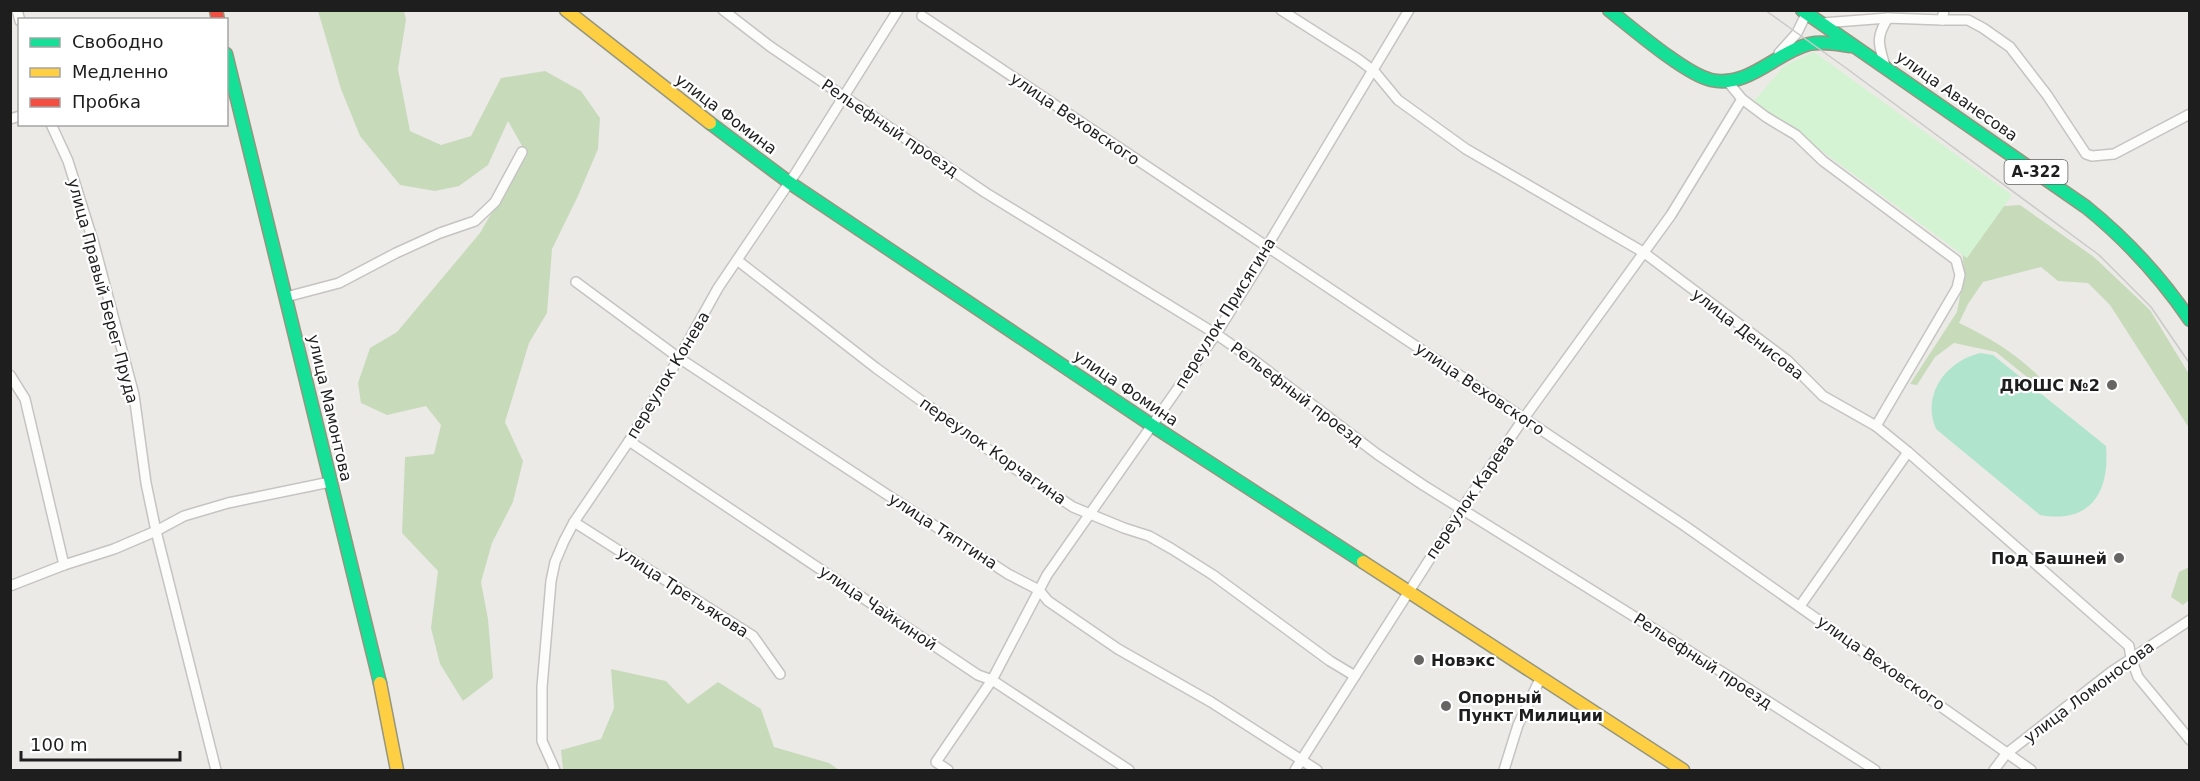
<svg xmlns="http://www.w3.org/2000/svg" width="2200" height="781" viewBox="0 0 2200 781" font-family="'DejaVu Sans',sans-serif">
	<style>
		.forest { fill: #c7dbbb }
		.park { fill: #d4f3d3 }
		.pitch { fill: #b1e4cd }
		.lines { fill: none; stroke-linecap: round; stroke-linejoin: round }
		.street-casing { stroke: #c5c4c2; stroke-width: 12 }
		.fast-casing { stroke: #95967e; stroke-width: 15 }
		.slow-casing { stroke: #95967e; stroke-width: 15 }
		.jam-casing { stroke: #95967e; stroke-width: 15 }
		.street { stroke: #fcfcfb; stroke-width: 9 }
		.fast { stroke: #16e098; stroke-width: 12 }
		.slow { stroke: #ffcf43; stroke-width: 12 }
		.jam { stroke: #f24e42; stroke-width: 12 }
		.tram { stroke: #cacac9; stroke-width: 1.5 }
		.poi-dot { fill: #666564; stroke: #fff; stroke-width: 2 }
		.labels { text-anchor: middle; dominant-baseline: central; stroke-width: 4.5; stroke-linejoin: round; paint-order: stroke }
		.shield { fill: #fff; stroke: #626262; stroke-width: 1.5 }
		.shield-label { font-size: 15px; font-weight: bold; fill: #1e1e1e }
		.street-label { font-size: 16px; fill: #1e1e1e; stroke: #fff }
		.poi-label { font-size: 16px; font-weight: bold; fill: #1e1e1e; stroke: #fff; text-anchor: end }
	</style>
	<rect width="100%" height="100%" fill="#eceae6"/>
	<g class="forest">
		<path d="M318 11H404L406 20 398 69 410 131 441 145 471 136 501 78 545 71 581 91 600 118 598 149 578 196 552 249 547 313 529 343 505 422 523 461 513 502 492 543 481 582 488 619 493 678 463 701 440 664 431 628 438 571 402 533 405 457 434 454 441 425 426 406 387 415 361 403 358 383 370 348 397 332 480 233 526 153 508 121 488 165 459 186 435 191 400 185 360 136 341 89Z"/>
		<path d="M2020 205 2094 257 2150 310 2189 374V428L2110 305 2088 283 2058 281 2041 267 1983 282 1968 304 1959 323C1993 339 2027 360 2051 390L2048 394 1996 352 1954 343 1935 357 1917 385 1910 384 1957 312 1964 274 1962 245 1990 207Z"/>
		<path d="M2189 567V600L2183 605 2171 597 2179 572Z"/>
		<path d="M611 669 666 681 688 704 718 682 761 709 774 747 829 763 839 770H563L561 750 601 739 614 708Z"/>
	</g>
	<path class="park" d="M1814 52 2012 195 1967 258 1754 101 1784 66Z"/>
	<path class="pitch" d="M1980 353 1993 355 2106 446C2110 493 2090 524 2040 515L1936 429C1921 395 1946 361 1980 353Z"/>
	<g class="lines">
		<g class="street-casing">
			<g id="street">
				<path d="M17 10 20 21"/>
				<path d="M723 10 771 47 986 193 1216 334 1255 361 1377 454 1423 485 1675 642 1875 770"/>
				<path d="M1281 10 1358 59 1374 71 1398 100 1466 149 1643 252 1787 360 1823 396 1876 426 1908 452 2129 646 2131 658 2138 677 2190 740"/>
				<path d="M922 16 1685 526 2031 770"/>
				<path d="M1942 20H1968L1983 28 2010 47 2047 95 2086 154 2092 156 2114 154 2190 114"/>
				<path d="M1822 23 1888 18 1942 20 1944 10"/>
				<path d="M1779 53 1797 33 1808 10"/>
				<path d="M1885 66C1879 45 1875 38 1888 18"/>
				<path d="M1728 82 1742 99 1766 117 1796 135 1823 161 1956 260 1960 275 1957 288 1876 426"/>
				<path d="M10 119 20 116"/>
				<path d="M51 124 68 161 94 244 134 395 146 483 156 531 216 770"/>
				<path d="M737 260 876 368 1011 466 1073 507 1124 528 1149 536 1172 549 1213 575 1330 661 1355 676"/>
				<path d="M576 282 679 358 1008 574 1039 590 1048 601 1118 649 1211 702 1317 770"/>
				<path d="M286 297 339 283 396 253 440 233 475 221 495 202 522 152"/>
				<path d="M10 375 25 399 64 565"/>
				<path d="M629 441 978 675 992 680 1129 770"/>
				<path d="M574 522 753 636 780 674"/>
				<path d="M10 586 64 565 114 549 156 531 184 516 228 503 330 482"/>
				<path d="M1800 606 1908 452"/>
				<path d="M555 770 542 741V687L551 581 555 562 564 541 574 522 629 441 679 358 718 288 797 171 898 10"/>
				<path d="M948 770 936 762 992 680 1047 575 1216 334 1262 260 1266 248 1409 10"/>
				<path d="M1295 770 1461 510 1524 418 1671 215 1742 99"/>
				<path d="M1504 770 1518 725 1541 677"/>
				<path d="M1994 770 2006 754 2111 672 2190 620"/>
			</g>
		</g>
		<g class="fast-casing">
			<g id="fast">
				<path d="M1609 10C1632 28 1685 74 1711 80 1749 88 1775 53 1809 44 1823 41 1836 44 1850 46"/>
				<path d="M1802 10 2086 207C2127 240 2160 276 2190 320"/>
				<path d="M226 54 380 683"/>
				<path d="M710 123 790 183 1153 426 1363 562"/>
			</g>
		</g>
		<g class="slow-casing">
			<g id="slow">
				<path d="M566 10 710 123"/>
				<path d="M1363 562 1683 770"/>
				<path d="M380 683 397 770"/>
			</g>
		</g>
		<g class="jam-casing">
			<path id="jam" d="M216 10 218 20"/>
		</g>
		<use href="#street" class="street"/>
		<use href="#fast" class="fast"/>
		<use href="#slow" class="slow"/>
		<use href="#jam" class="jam"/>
		<path class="tram" d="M1765 10 1846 68 2099 255 2151 307 2190 364"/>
	</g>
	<g class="poi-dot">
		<circle cx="2112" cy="385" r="6"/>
		<circle cx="2119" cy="558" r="6"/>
		<circle cx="1419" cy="660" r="6"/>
		<circle cx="1446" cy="706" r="6"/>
	</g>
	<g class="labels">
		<rect class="shield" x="2004.5" y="160" width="63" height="24" rx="4.5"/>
		<g class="shield-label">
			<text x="2036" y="172">А-322</text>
		</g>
		<g class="street-label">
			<text transform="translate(1957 96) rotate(35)">улица Аванесова</text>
			<text transform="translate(726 114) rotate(37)">улица Фомина</text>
			<text transform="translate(1075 119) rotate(34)">улица Веховского</text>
			<text transform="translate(890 128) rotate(34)">Рельефный проезд</text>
			<text transform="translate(103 291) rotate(75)">улица Правый Берег Пруда</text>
			<text transform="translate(1225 313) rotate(-58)">переулок Присягина</text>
			<text transform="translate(1748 334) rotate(38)">улица Денисова</text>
			<text transform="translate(668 375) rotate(-59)">переулок Конева</text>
			<text transform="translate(1126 388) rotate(34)">улица Фомина</text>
			<text transform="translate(1480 389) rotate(34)">улица Веховского</text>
			<text transform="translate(1297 394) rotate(37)">Рельефный проезд</text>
			<text transform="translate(330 408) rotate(77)">улица Мамонтова</text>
			<text transform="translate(993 451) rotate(35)">переулок Корчагина</text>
			<text transform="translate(1470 497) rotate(-56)">переулок Карева</text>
			<text transform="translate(943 531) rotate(33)">улица Тяптина</text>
			<text transform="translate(683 592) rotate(33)">улица Третьякова</text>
			<text transform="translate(878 608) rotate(34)">улица Чайкиной</text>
			<text transform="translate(1703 661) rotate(33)">Рельефный проезд</text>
			<text transform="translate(1881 663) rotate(35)">улица Веховского</text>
			<text transform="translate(2089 692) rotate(-37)">улица Ломоносова</text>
		</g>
		<g class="poi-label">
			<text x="2100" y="385">ДЮШС №2</text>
			<text x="2107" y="558">Под Башней</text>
			<text x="1431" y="660" text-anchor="start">Новэкс</text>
			<text x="1458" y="697" text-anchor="start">Опорный<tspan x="1458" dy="18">Пункт Милиции</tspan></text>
		</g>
	</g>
	<rect width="2200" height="781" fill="none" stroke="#1e1e1e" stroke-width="24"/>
	<rect x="18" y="18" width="210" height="108" fill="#ffffff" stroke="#a5a5a5" stroke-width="1.5"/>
	<rect x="30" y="38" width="30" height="9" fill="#16e098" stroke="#a5a5a5" stroke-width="1.5"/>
	<text x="72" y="48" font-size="18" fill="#1e1e1e">Свободно</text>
	<rect x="30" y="68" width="30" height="9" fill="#ffcf43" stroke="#a5a5a5" stroke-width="1.5"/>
	<text x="72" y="78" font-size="18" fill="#1e1e1e">Медленно</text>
	<rect x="30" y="98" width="30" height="9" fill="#f24e42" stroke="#a5a5a5" stroke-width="1.5"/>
	<text x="72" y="108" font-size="18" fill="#1e1e1e">Пробка</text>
	<path d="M21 751v9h159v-9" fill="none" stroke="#1e1e1e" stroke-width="3"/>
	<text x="30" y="751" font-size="18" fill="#1e1e1e" stroke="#ffffff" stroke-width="4.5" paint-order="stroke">100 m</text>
</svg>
